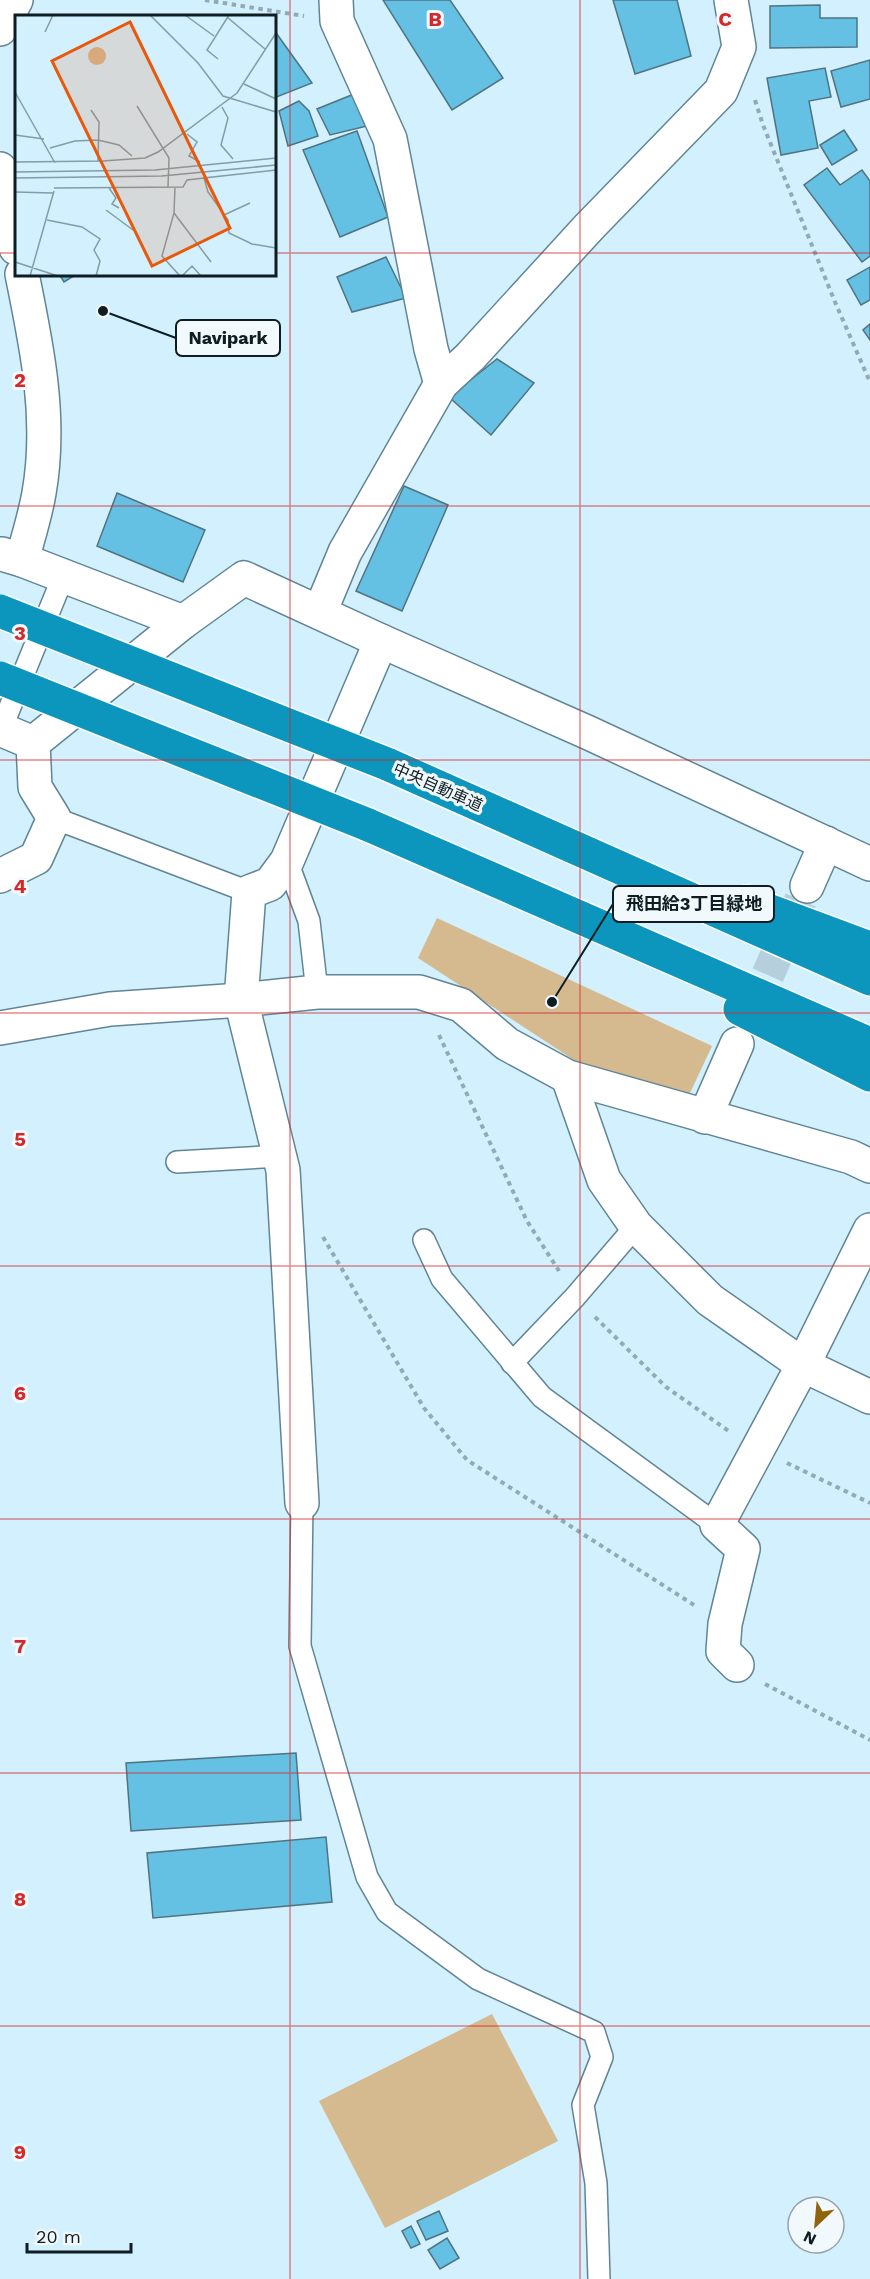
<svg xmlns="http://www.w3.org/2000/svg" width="870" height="2279" viewBox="0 0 870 2279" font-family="'Work Sans','Noto Sans JP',sans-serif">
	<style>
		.green { fill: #d5b98f }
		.building { fill: #64c1e4; stroke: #507381; stroke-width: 1.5 }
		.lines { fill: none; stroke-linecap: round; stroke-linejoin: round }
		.minor-tunnel { stroke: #b5d0dc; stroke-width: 33; stroke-dasharray: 33 16; stroke-linecap: butt }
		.service-casing { stroke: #618594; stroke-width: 24 }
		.minor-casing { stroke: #618594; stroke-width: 36 }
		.motorway-casing { stroke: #fff; stroke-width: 36 }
		.path { stroke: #91aab4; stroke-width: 4; stroke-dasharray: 4.5 4.5; stroke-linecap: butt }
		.service { stroke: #fff; stroke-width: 21 }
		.minor { stroke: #fff; stroke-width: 33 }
		.motorway { stroke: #0d96bd; stroke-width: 33 }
		.motorway-bridge-casing { stroke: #fff; stroke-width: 36; stroke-linecap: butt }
		.motorway-bridge { stroke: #0d96bd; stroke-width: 33 }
		.grid { fill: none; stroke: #d62828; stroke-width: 1.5; stroke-opacity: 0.55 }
		.labels { text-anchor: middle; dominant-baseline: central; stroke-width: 6; stroke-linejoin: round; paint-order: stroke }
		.street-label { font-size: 16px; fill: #0e1d22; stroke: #f2f9fc }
		.inset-road { fill: none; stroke: #849ca5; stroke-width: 1.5 }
		.view { fill: #e8590c; fill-opacity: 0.15; stroke: #e8590c; stroke-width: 3 }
		.inset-edge { fill: none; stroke: #0e1d22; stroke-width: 3 }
		.grid-label { font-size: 20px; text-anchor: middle; font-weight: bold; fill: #d62828; stroke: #f2f9fc; stroke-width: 6; stroke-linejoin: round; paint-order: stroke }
		.leader { fill: none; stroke: #0e1d22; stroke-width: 2 }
		.callout-dot { fill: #0e1d22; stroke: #f2f9fc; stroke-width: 2 }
		.callout { fill: #f2f9fc; stroke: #0e1d22; stroke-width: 2 }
		.callout-label { font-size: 18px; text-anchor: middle; font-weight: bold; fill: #0e1d22 }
	</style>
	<rect width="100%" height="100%" fill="#d2f0fd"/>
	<g class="green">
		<path d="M437 918 712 1046 690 1093 577 1062 418 958Z"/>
		<path d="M492 2014 558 2141 385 2228 319 2101Z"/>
	</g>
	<g class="building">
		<path d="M383 0H450L503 78 452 110Z"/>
		<path d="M613 0H677L691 56 635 74Z"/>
		<path d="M820 5V18H857V47L770 48V6Z"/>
		<path d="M274 30 312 83 274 98Z"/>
		<path d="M870 60V99L841 107 831 71Z"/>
		<path d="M825 68 831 97 809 101 818 148 781 155 767 78Z"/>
		<path d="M354 94 367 126 330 135 317 109Z"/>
		<path d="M299 101 309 111 318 136 288 146 279 111Z"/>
		<path d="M844 130 857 150 832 165 820 145Z"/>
		<path d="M357 131 388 217 340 237 303 150Z"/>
		<path d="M827 168 840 185 862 170 870 181V256L862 262 804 185Z"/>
		<path d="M386 257 406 298 352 312 337 277Z"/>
		<path d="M870 267V300L861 305 847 280Z"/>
		<path d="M59 274H77L64 282Z"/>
		<path d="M870 324V340L863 330Z"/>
		<path d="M497 359 534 383 491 435 449 397Z"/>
		<path d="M404 486 448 505 402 611 356 591Z"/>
		<path d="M117 493 205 530 183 582 97 546Z"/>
		<path d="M296 1753 301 1820 131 1831 126 1763Z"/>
		<path d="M326 1837 332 1902 153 1918 147 1853Z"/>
		<path d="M439 2211 448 2231 426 2240 417 2221Z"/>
		<path d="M411 2226 420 2244 411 2248 402 2231Z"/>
		<path d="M447 2238 459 2258 440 2269 428 2250Z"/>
	</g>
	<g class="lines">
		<path class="minor-tunnel" d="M748 1020 807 886"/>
		<g class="service-casing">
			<g id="service">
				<path d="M1 729 63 577"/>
				<path d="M54 818 249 892"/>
				<path d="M287 861 309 921 317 992"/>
				<path d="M177 1162 280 1156"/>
				<path d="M424 1240 442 1279 542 1397 717 1525"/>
				<path d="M512 1363 575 1297 636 1226"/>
				<path d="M302 1503 300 1646 367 1877 387 1912 478 1979 594 2032 602 2057 583 2105 596 2183 599 2279"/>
			</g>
		</g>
		<g class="minor-casing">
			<g id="minor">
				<path d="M336 0 337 21 390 139 431 349 441 384"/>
				<path d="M0 29 16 0"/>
				<path d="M0 169 16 248"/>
				<path d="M2 554 22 560C28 538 35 516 39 493 52 419 37 347 22 274"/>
				<path d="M22 560 183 622 244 578 381 641 589 733 870 864"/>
				<path d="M320 612 345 552 441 384 470 357 589 227 721 91 739 47 731 0"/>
				<path d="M0 729 33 743 35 787 54 818 36 858 0 876"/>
				<path d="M33 743 183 622"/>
				<path d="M807 886 826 843"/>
				<path d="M0 1028 110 1009 241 1000 317 992H419L461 1005 507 1044 568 1077 851 1157 870 1166"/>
				<path d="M568 1077 604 1180 636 1226 710 1300 803 1365 870 1397"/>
				<path d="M705 1117 737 1044"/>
				<path d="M302 1503 283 1170 241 1000 249 892 270 884 287 861 381 641"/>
				<path d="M737 1665 723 1651 725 1624 743 1549 717 1525 803 1365 870 1230"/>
			</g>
		</g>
		<g class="motorway-casing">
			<g id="motorway">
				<path d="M387 764 870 979"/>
				<path d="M366 824 870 1044"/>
				<path d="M746 902 870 948"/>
				<path d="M740 1009 870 1075"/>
			</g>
		</g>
		<g class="path">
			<path d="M205 0 304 16"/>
			<path d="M755 100 763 125 835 302 870 382"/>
			<path d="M439 1035 527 1221 559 1271"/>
			<path d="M323 1237 424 1408 467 1460 694 1605"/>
			<path d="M595 1317 666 1387 730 1432"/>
			<path d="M787 1463 870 1503"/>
			<path d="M765 1684 870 1740"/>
		</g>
		<use href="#service" class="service"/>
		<use href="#minor" class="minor"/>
		<use href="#motorway" class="motorway"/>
		<g class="motorway-bridge-casing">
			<g id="motorway-bridge">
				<path d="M0 611 387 764"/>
				<path d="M0 678 366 824"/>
			</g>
		</g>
		<use href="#motorway-bridge" class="motorway-bridge"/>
	</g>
	<path class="grid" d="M290 0V2279M580 0V2279M0 253H16M274 253H870M0 506H870M0 760H870M0 1013H870M0 1266H870M0 1519H870M0 1773H870M0 2026H870"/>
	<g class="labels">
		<g class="street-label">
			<text transform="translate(438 787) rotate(24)">中央自動車道</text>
		</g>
	</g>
	<g transform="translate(15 15)">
		<rect width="261" height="261" fill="#d2f0fd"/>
		<path d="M73 41a9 9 0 1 1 18 0a9 9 0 1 1-18 0Z" fill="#d5b98f"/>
		<path class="inset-road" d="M135 0 183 48 208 81 261 97M170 0 199 21M212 2 250 34M30 17 38 0M203 44 192 35 214 0M229 69 261 84M0 77 40 148M122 91 154 143 153 172M207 92 213 103 206 130 218 144M76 95 84 107 83 146M172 119 182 127 174 141 185 147M0 120 29 124M35 133 60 126 83 125 104 130 117 141M0 147 88 146 130 143 143 137 222 78 261 18M261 155 189 163 193 177 213 205 214 218 237 229 261 233M0 157 140 155 261 143M0 163 147 161 261 150M160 172 159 198 147 241 165 261M39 173 168 172 172 165 189 163M94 173 101 183 97 189 104 193M0 177 38 178M91 195 118 215M159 198 196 247M209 200 235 188M32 205 67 212 85 224 79 235 85 246 81 261M0 247 43 261M15 261 39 176M167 261 177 251 186 261"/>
		<path class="view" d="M115 7 215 213 137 251 37 46Z"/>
		<rect width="261" height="261" class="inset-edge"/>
	</g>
	<g class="grid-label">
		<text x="435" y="26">B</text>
		<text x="725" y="26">C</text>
		<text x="20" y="387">2</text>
		<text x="20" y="640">3</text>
		<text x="20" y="893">4</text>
		<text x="20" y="1146">5</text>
		<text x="20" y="1400">6</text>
		<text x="20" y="1653">7</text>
		<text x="20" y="1906">8</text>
		<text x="20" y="2159">9</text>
	</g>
	<path class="leader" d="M103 311L176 338M552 1002L613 904"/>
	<g class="callout-dot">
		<circle cx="103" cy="311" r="6"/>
		<circle cx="552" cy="1002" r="6"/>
	</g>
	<g class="callout">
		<rect x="176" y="320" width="104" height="36" rx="6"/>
		<rect x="613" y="886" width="161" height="36" rx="6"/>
	</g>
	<g class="callout-label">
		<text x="228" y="344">Navipark</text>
		<text x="694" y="910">飛田給3丁目緑地</text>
	</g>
	<g transform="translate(816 2225) rotate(206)"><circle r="28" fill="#f2f9fc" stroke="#97a1a5" stroke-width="1.5"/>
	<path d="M0-4.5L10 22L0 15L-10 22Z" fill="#8f640a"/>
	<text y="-9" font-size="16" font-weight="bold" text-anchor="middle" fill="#0e1d22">N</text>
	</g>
	<path d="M27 2243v9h104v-9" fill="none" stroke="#0e1d22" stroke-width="3"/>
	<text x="36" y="2243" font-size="18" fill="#0e1d22" stroke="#f2f9fc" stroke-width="4.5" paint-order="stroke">20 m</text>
</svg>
